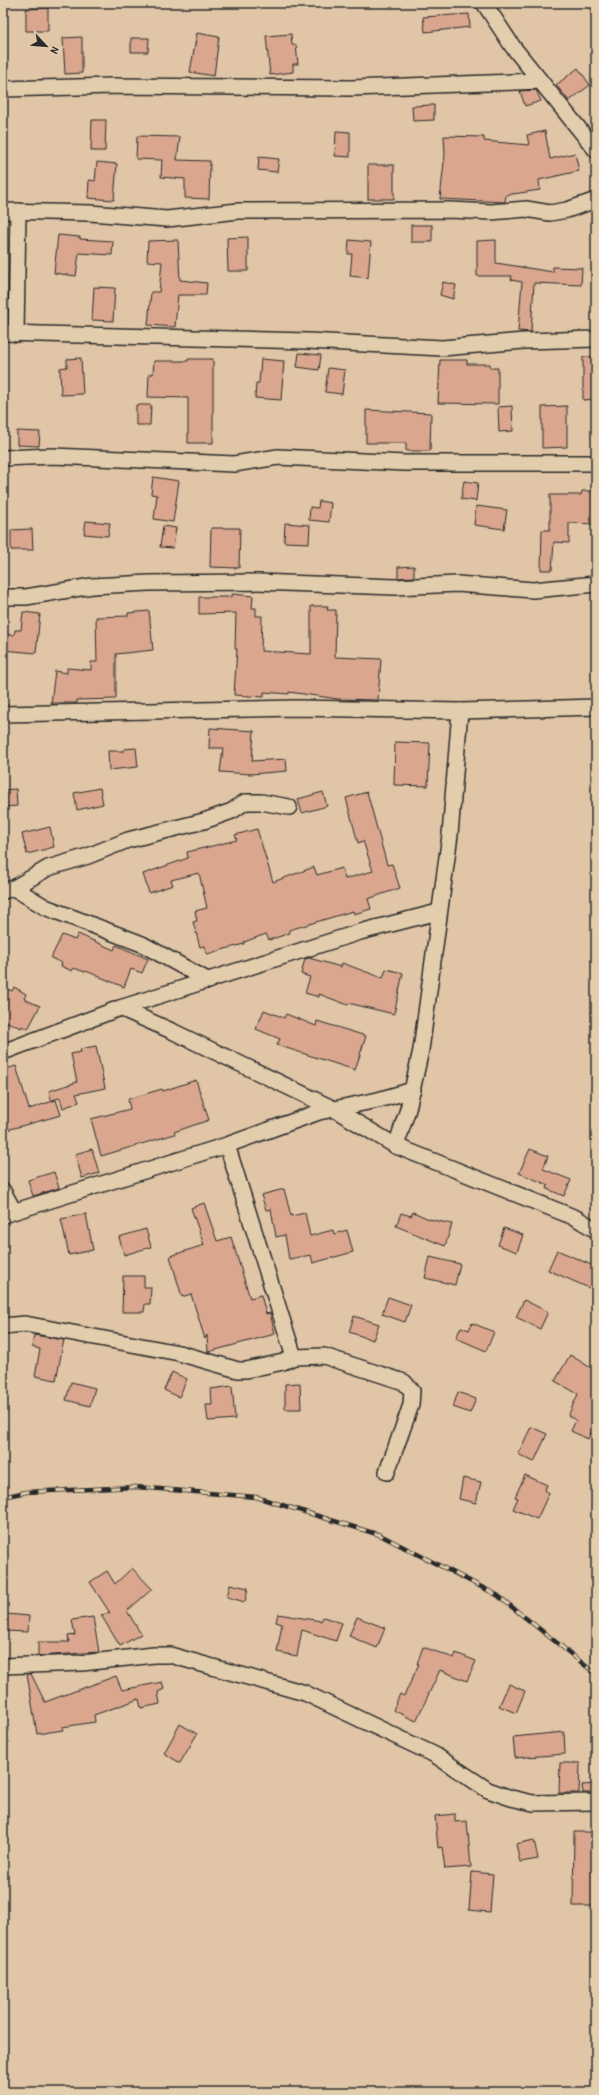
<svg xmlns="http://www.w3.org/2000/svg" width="599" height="2095" viewBox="0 0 599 2095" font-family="'Patrick Hand',sans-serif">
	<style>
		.building { fill: #daa68e; stroke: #2b2b2b }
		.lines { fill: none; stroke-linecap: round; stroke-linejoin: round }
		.minor-casing { stroke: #2b2b2b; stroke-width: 18 }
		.minor { stroke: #e2cdac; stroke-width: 15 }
		.rail-casing { stroke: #2b2b2b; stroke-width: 4.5 }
		.rail { stroke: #e2cdac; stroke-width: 3; stroke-dasharray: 9; stroke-linecap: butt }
	</style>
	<rect width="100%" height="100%" fill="#e0c5a6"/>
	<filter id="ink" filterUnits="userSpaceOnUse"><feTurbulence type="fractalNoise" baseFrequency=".025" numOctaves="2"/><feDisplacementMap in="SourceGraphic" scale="8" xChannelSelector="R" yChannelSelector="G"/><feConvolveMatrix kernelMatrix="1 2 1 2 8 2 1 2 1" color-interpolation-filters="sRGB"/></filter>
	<g filter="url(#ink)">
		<g class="building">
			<path d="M48 8V31H26V9Z"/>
			<path d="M469 14 470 27 425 32 423 17Z"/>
			<path d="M197 33 219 37 214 76 190 72Z"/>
			<path d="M291 34 292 45H296L298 64H293V72L270 75 266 36Z"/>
			<path d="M82 37V73L65 74 63 38Z"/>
			<path d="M131 38H149L148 52H131Z"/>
			<path d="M578 68 590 85 569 101 556 85Z"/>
			<path d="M536 90 541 101 525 106 520 91Z"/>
			<path d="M434 105V120L413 121 412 106Z"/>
			<path d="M92 120H106L105 151H91Z"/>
			<path d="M336 131 350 132V157L335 156Z"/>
			<path d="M545 131 550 159 575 153 579 171 539 180 540 190 506 195 505 202 440 199 445 153 444 136 484 137V141L529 145 527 135Z"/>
			<path d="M137 136 180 137 177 160 210 161 209 199 185 198V179L161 177 162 160 136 159Z"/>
			<path d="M259 157 279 159 277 172 258 170Z"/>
			<path d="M97 162 117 164 114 200 88 198 89 180 95 181Z"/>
			<rect x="368" y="165" width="26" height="34"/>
			<rect x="411" y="225" width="21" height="17"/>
			<path d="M58 235 80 237V239L113 241 112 255 79 253 76 276 54 273Z"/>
			<path d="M248 237V271H228L227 238Z"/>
			<path d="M178 240 180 280 207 283 206 295H178L175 327 148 325 151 292H159L162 262 147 261 148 241Z"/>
			<path d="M349 240 371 242 368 278 350 276 352 254H348Z"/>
			<path d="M496 240V263L553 272V267L582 268 581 285 534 283 531 332 518 331 522 282 511 280 512 276H477V241Z"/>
			<path d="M443 282 456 285 453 299 440 295Z"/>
			<path d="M94 287 115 288 113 321 92 320Z"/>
			<path d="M299 353 321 355 319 370 297 367Z"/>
			<path d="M583 357H596V399L583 400Z"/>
			<path d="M81 358 83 394 61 395 60 368 67 367V359Z"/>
			<path d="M188 359H213V443H188V398L148 397 149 374H153L154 361H188Z"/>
			<path d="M261 359 284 361 281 400 255 398 256 383H259Z"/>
			<path d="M440 360H467V364H490V368H498V404L438 403Z"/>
			<path d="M328 368 345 370 342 394 325 392Z"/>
			<path d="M136 405H151L150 425H136Z"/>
			<path d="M512 406 513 431 499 432 498 407Z"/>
			<path d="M567 406V447L542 448V407Z"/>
			<path d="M366 410 431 413 430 451H406V443H366Z"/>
			<path d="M17 431 40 432 39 446 17 445Z"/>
			<path d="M153 477 179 481 173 522 154 519 157 495 151 494Z"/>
			<path d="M464 481 478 483 476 501 461 499Z"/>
			<path d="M582 491H596V524L569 523V543L554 542 552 570H541L542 530H550V495H581Z"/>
			<path d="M319 501 331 503 329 522 309 520 310 507 318 508Z"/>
			<path d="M476 506 507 510 504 529 474 525Z"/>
			<path d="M86 521 110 523 108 536 84 534Z"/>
			<path d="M285 523 310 525 309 543 284 542Z"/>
			<path d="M163 526 176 528 173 548 160 547Z"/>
			<path d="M211 528H240L239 568 210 567Z"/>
			<path d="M32 529 33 550H11V530Z"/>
			<path d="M414 566V577L398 578V567Z"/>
			<path d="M232 594 253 596 252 608H256V616H262L261 651 311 654V606H328L327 610H336L335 657 381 659 378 700 338 699 289 692V694L264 692V697L234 695 237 649H235L236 613 199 614V597H232Z"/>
			<path d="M149 611 153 650 116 654V699L77 700V703H51L55 671 67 673V668L91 670V662H97L96 617 128 616V613Z"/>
			<path d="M23 612 40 614 36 653 3 650V634L14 635 15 630H21Z"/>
			<path d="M210 728 254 731 252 761 286 759 287 771 251 774 220 772 223 748H209Z"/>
			<path d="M395 742 430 743 428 786 394 785Z"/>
			<path d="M136 748 138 767 109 770 108 751H124V749Z"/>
			<path d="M100 788 103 804 77 810 74 793Z"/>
			<path d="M16 789 17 806 3 807V790Z"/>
			<path d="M323 792 327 806 302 813 298 799Z"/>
			<path d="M367 792 387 865 392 864 400 888 368 899 371 909 354 914 353 911 289 930 290 933 269 940 266 934 244 942V944L207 954 204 946 200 947 193 922 197 921 195 911 207 908 199 873 171 880 173 885 149 893 143 874 188 858 187 852 237 840 235 835 257 829 273 882 314 867 317 875 342 868 345 879 373 871 363 841 358 843 346 798Z"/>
			<path d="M50 827 54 847 27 854 22 834Z"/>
			<path d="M78 934 114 950 116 945 148 959 142 973 131 969 124 987 86 971 85 972 74 968 72 971 61 966 62 963 51 958 62 935 75 940Z"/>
			<path d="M309 958 341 967 342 963 383 978 386 969 403 973 394 1014 348 1003V1005L319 994V997L305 993 310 977 301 974 305 959Z"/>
			<path d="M3 987 12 991 14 987 26 994 24 999 40 1006 28 1029 22 1026 21 1028 3 1020Z"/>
			<path d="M264 1010 284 1018 286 1014 316 1026 317 1021 366 1036 355 1070 277 1045 280 1039 256 1029Z"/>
			<path d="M96 1046 105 1088 76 1094 79 1102 63 1108 60 1098 51 1100 49 1091 77 1082 71 1054 81 1052 80 1049Z"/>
			<path d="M16 1066 29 1109 56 1100 61 1115 3 1131V1070Z"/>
			<path d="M196 1080 209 1120 174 1132 175 1134 101 1156 91 1119 130 1109 128 1099 162 1089 163 1091Z"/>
			<path d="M92 1149 99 1173 82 1178 75 1154Z"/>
			<path d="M530 1149 548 1156 543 1169 571 1180 564 1196 547 1189 548 1185 519 1173Z"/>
			<path d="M54 1172 59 1188 33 1196 28 1180Z"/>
			<path d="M284 1189 291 1216 305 1213 310 1236 333 1230 334 1234 347 1230 353 1252 313 1263 311 1255 289 1259 285 1235 276 1237 271 1209 266 1210 261 1195Z"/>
			<path d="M204 1203 217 1241 231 1237 250 1298 261 1295 266 1314 270 1313 275 1334 208 1352 207 1335 205 1339 191 1294 182 1297 170 1256 204 1245 191 1208Z"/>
			<path d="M413 1212 429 1219 452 1224 445 1246 396 1226 401 1213 411 1216Z"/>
			<path d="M86 1214 93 1250 69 1255 61 1219Z"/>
			<path d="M504 1228 523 1235 517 1252 498 1245Z"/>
			<path d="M146 1229 151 1247 124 1255 119 1237Z"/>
			<path d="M557 1250 596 1267V1291L548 1270Z"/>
			<path d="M430 1257 460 1264 455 1285 425 1278Z"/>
			<path d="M123 1276H144V1287H151L150 1304H145L144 1312H122Z"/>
			<path d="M388 1297 411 1305 405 1322 382 1314Z"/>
			<path d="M524 1300 548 1312 540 1329 516 1317Z"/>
			<path d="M354 1316 379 1324 373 1340 349 1332Z"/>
			<path d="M472 1323 494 1332 486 1351 456 1338 461 1327 469 1330Z"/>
			<path d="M34 1335 64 1340 56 1380 35 1376 40 1349 32 1347Z"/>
			<path d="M570 1355 596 1371V1422L588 1439 571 1431 576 1420 568 1416 578 1394 555 1381Z"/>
			<path d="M172 1372 187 1379 179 1397 164 1390Z"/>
			<path d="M71 1382 95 1388 90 1406 66 1400Z"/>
			<path d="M300 1383 301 1409H285V1384Z"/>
			<path d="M232 1386 235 1419 208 1421 206 1405H212L211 1389Z"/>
			<path d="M458 1392 476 1399 470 1413 453 1407Z"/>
			<path d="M531 1427 547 1434 534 1462 518 1454Z"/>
			<path d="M525 1475 547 1485 545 1490 549 1493 537 1519 513 1509 518 1498 515 1497Z"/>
			<path d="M463 1478 481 1482 476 1503 459 1499Z"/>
			<path d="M132 1568 152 1589 127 1611 141 1634 120 1646 101 1615 110 1613 90 1582 107 1571 115 1584Z"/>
			<path d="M230 1584 248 1588 245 1602 227 1597Z"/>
			<path d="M6 1614 29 1616 28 1632 5 1631Z"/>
			<path d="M278 1614 321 1621 323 1617 342 1623 336 1641 302 1630 297 1656 277 1652 282 1624 276 1622Z"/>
			<path d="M93 1617 99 1652 38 1656V1642H69L68 1636 75 1635 72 1620Z"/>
			<path d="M357 1617 385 1628 377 1648 349 1636Z"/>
			<path d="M423 1647 454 1658 456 1653 476 1661 467 1681 440 1670 416 1721 393 1710 400 1694 404 1696 419 1664H417Z"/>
			<path d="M27 1674H31L45 1702 116 1676 122 1690 162 1682 164 1689 158 1692 160 1704 141 1708 139 1699 94 1715 95 1722 62 1727 63 1730 37 1734Z"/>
			<path d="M509 1684 525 1691 516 1713 499 1706Z"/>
			<path d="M180 1724 197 1734 180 1763 164 1753Z"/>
			<path d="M564 1732 565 1754 515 1758 513 1737Z"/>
			<path d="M560 1763H580L579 1793H559Z"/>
			<path d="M596 1784V1793H583L582 1785Z"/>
			<path d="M455 1814V1822L467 1821 471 1867 445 1869 442 1847 438 1848 435 1816Z"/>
			<path d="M574 1832H596V1906H573Z"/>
			<path d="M534 1840 538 1859 520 1862 516 1844Z"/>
			<path d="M472 1872 493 1874 490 1912 469 1910Z"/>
		</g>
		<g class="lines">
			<g class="minor-casing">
				<g id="minor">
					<path d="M484 3 513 47 596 150"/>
					<path d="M3 89 113 86 352 88 540 81"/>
					<path d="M3 211 90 213 167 219 238 211 450 210 491 212 526 209 550 213 567 210 596 200"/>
					<path d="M3 333 308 341 442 348 524 341 596 339"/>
					<path d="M16 334 18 211"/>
					<path d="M3 458 53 456 234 464 278 457 405 463H596"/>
					<path d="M3 597H26L92 586 149 583 257 582 395 587 457 584 533 590 596 584"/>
					<path d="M3 714 296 708 460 711 596 707"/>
					<path d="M14 888 48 868 88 856 128 840 204 821 232 811 245 802H261L289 807"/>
					<path d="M3 891 14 888 45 907 142 944 209 981"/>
					<path d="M120 1008 174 1032 334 1109 378 1100 413 1090"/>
					<path d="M3 1052 120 1008 360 932 438 912"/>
					<path d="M227 1145 294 1357"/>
					<path d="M396 1146 408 1109 421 1050 450 835 460 711"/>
					<path d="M3 1191 14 1211"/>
					<path d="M3 1215 227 1145 319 1112 334 1109 396 1146 576 1218 596 1230"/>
					<path d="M3 1326 25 1324 179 1353 238 1370H246L283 1362 294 1357 324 1356 404 1382 412 1391 411 1405 387 1472"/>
					<path d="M3 1666 82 1663 154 1655H170L305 1693 435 1755 488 1790 511 1798 533 1803 596 1802"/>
				</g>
			</g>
			<use href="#minor" class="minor"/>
			<g class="rail-casing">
				<path id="rail" d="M3 1497 26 1492 136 1487 256 1497 380 1535 497 1595 596 1674"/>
			</g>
			<use href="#rail" class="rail"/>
		</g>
	</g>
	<rect width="599" height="2095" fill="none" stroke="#e2cdac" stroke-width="16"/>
	<rect x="8" y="8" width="583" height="2079" fill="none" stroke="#2b2b2b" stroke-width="1.5" filter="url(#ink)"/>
	<g transform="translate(46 46) rotate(116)" stroke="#e2cdac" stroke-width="3" paint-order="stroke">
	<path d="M0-3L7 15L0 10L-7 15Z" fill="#2b2b2b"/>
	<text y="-6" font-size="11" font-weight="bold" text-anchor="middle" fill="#2b2b2b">N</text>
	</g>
</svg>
